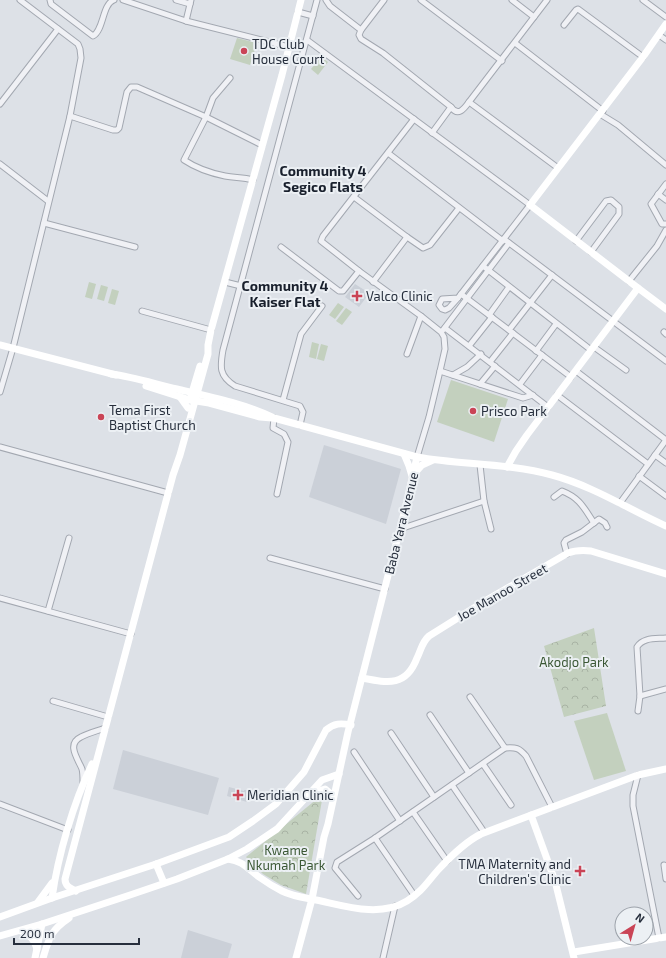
<svg xmlns="http://www.w3.org/2000/svg" width="666" height="958" viewBox="0 0 666 958" font-family="'Exo 2',sans-serif">
	<style>
		.built { fill: #cbd0d8 }
		.park { fill: url(#park-crowns) }
		.garden { fill: #c3d0be }
		.lines { fill: none; stroke-linecap: round; stroke-linejoin: round }
		.street-casing { stroke: #a3a8b1; stroke-width: 7 }
		.street { stroke: #f0f1f5; stroke-width: 5 }
		.secondary { stroke: #fff; stroke-width: 7 }
		.poi-dot { fill: #ca4456; stroke: #ecf0f4; stroke-width: 1.5 }
		.labels { text-anchor: middle; dominant-baseline: central; stroke-width: 4; stroke-linejoin: round; paint-order: stroke }
		.poi-label { font-size: 13px; fill: #272f3d; stroke: #ecf0f4; text-anchor: start }
		.street-label { font-size: 13px; fill: #272f3d; stroke: #ecf0f4 }
		.park-label { font-size: 13px; fill: #3b5835; stroke: #ecf0f4 }
		.neighbourhood-label { font-size: 14px; font-weight: bold; fill: #19202d; stroke: #ecf0f4 }
	</style>
	<defs>
		<pattern id="park-crowns" width="20" height="18" patternUnits="userSpaceOnUse"><rect width="20" height="18" fill="#c3d0be"/><path d="M2 6a3 3 0 1 1 6 0M12 15a3 3 0 1 1 6 0" fill="none" stroke="#a8b3a4"/></pattern>
	</defs>
	<rect width="100%" height="100%" fill="#dde1e7"/>
	<g class="built">
		<path d="M355 284 366 291V293L368 295 359 307 345 297Z"/>
		<path d="M324 445 401 469 386 524 309 497Z"/>
		<path d="M123 750 219 778 208 815 113 789Z"/>
		<path d="M229 787 244 791V790H247V792L250 793 247 802 227 796Z"/>
		<path d="M188 930 232 944 228 958H181Z"/>
	</g>
	<g class="park">
		<path d="M594 628 606 706 564 717 544 646Z"/>
		<path d="M323 794 306 894 281 885 263 874 246 857Z"/>
	</g>
	<g class="garden">
		<path d="M237 38 257 43 250 65 230 59Z"/>
		<path d="M321 57 328 62 318 75 311 69Z"/>
		<path d="M89 282 96 284 92 299 85 297Z"/>
		<path d="M101 285 108 287 104 301 97 299Z"/>
		<path d="M112 289 119 291 115 305 108 303Z"/>
		<path d="M338 303 344 307 335 319 329 315Z"/>
		<path d="M346 308 352 312 342 325 336 321Z"/>
		<path d="M312 342 319 344 316 359 309 357Z"/>
		<path d="M321 344 328 346 324 361 317 359Z"/>
		<path d="M451 380 508 399 494 442 437 422Z"/>
		<path d="M607 713 626 771 594 780 574 721Z"/>
	</g>
	<g class="lines">
		<g class="street-casing">
			<g id="street">
				<path d="M50 0 51 4 93 36C104 30 102 4 114 0"/>
				<path d="M123 0 186 21 289 47"/>
				<path d="M176 0 190 4"/>
				<path d="M326 0 330 6 361 30"/>
				<path d="M384 0 361 30 359 35 361 39 383 53 451 107C458 117 464 109 469 102L547 0"/>
				<path d="M421 0 502 61"/>
				<path d="M512 0 534 17"/>
				<path d="M643 0 666 17"/>
				<path d="M298 12 313 16"/>
				<path d="M186 21 191 0"/>
				<path d="M564 25 576 10 578 9 643 57"/>
				<path d="M659 35 666 40"/>
				<path d="M307 40 530 205 458 298 449 308 445 310 442 309 439 305 442 299 458 298"/>
				<path d="M515 43 603 111"/>
				<path d="M230 78 213 98 206 117 184 160C196 168 210 173 225 176 235 178 243 177 253 180"/>
				<path d="M469 102 558 168"/>
				<path d="M0 104 58 29"/>
				<path d="M600 114 618 125 666 165"/>
				<path d="M70 116 113 130H117L119 128 127 92 131 87H137L206 117 262 145"/>
				<path d="M414 119 323 236 321 241 359 271 421 316 441 332 444 337 445 349 440 371 429 417 417 457"/>
				<path d="M432 133 451 107"/>
				<path d="M388 153 503 241"/>
				<path d="M0 164 48 201"/>
				<path d="M666 184 651 204 662 224H666"/>
				<path d="M658 194 666 200"/>
				<path d="M354 197 407 237 423 248 430 245 459 208"/>
				<path d="M44 223 135 247"/>
				<path d="M504 239 666 361"/>
				<path d="M576 241 606 201 611 200 619 207V214L591 252"/>
				<path d="M281 247 339 291H343L359 271"/>
				<path d="M483 266 591 350"/>
				<path d="M629 281 657 246 666 230"/>
				<path d="M225 282 241 286"/>
				<path d="M373 282 407 237"/>
				<path d="M461 294 571 377"/>
				<path d="M142 311 211 330"/>
				<path d="M489 315 509 287"/>
				<path d="M445 328 548 407"/>
				<path d="M443 330 509 243"/>
				<path d="M509 330 552 275"/>
				<path d="M664 332 666 334"/>
				<path d="M469 346 492 317"/>
				<path d="M594 347 626 370"/>
				<path d="M536 351 556 324"/>
				<path d="M407 354 421 316"/>
				<path d="M490 362 513 333"/>
				<path d="M440 371 523 398 533 395"/>
				<path d="M576 371 666 440"/>
				<path d="M453 375 467 367 481 354"/>
				<path d="M480 384 495 366"/>
				<path d="M520 384 542 355"/>
				<path d="M0 392 13 348 70 116 81 58 80 49 78 44 20 0"/>
				<path d="M557 395 648 464"/>
				<path d="M283 400 301 334 322 306"/>
				<path d="M274 418 273 428 284 434 288 442 277 494"/>
				<path d="M300 425 303 412 300 406 235 386C219 376 220 367 223 350L317 0"/>
				<path d="M0 447 168 493"/>
				<path d="M655 455 666 463"/>
				<path d="M480 465 484 501"/>
				<path d="M639 476 666 496"/>
				<path d="M554 497 562 491C580 498 584 508 594 523"/>
				<path d="M620 503 666 440"/>
				<path d="M400 529 484 501 491 529"/>
				<path d="M567 554 564 543 566 540 582 532 599 519 605 523 607 527"/>
				<path d="M270 558 385 589"/>
				<path d="M0 598 131 634"/>
				<path d="M48 611 69 538"/>
				<path d="M640 696 666 689"/>
				<path d="M470 697 505 748"/>
				<path d="M53 701 108 717"/>
				<path d="M638 711 640 696 637 647C643 637 656 639 666 638"/>
				<path d="M430 715 469 773"/>
				<path d="M391 733 434 797"/>
				<path d="M354 752 400 821"/>
				<path d="M483 764 511 805"/>
				<path d="M638 775 633 795V806L659 938"/>
				<path d="M83 782C83 778 83 773 82 769 78 759 66 744 81 737 88 733 97 731 105 728"/>
				<path d="M452 785 484 832"/>
				<path d="M0 804 68 830"/>
				<path d="M413 812 447 861"/>
				<path d="M375 838 414 895"/>
				<path d="M664 865 666 879"/>
				<path d="M358 896 335 868 337 862 375 838 505 748C516 747 519 748 526 756L552 807"/>
				<path d="M383 958 395 906"/>
			</g>
		</g>
		<use href="#street" class="street"/>
		<g class="secondary">
			<path d="M638 288 666 309"/>
			<path d="M0 345 116 375"/>
			<path d="M111 374C134 377 155 384 177 389 207 396 246 404 274 418L417 457C461 465 508 463 552 475 593 486 628 509 666 526"/>
			<path d="M146 386 190 400 209 403 260 417 272 418"/>
			<path d="M191 396 200 366"/>
			<path d="M180 397 188 408"/>
			<path d="M404 454 409 466 412 476"/>
			<path d="M507 467 516 451 527 435 638 288 530 205 643 57 666 24"/>
			<path d="M414 474 422 465 433 460"/>
			<path d="M362 678C388 683 406 687 417 658 421 650 422 642 429 636L485 601 568 553C576 550 582 550 591 551L666 574"/>
			<path d="M312 793 325 789 331 794"/>
			<path d="M531 815 555 881 574 958"/>
			<path d="M228 859C243 861 247 868 259 877 266 882 274 887 282 891 294 897 308 898 321 901 348 907 381 917 407 901 422 892 428 881 439 869 452 855 465 842 481 834L638 775 666 769"/>
			<path d="M156 864 164 883"/>
			<path d="M76 891C70 888 65 886 65 879L173 475 180 455 208 354V345L211 330 282 75 301 0"/>
			<path d="M52 898C58 855 73 804 92 764"/>
			<path d="M38 902 52 883"/>
			<path d="M0 917 52 898 156 864 229 837 253 821 276 804 304 772 326 730C334 723 341 723 351 725"/>
			<path d="M21 931C29 935 35 939 37 949"/>
			<path d="M0 936 42 924 130 895 177 879 228 859 247 849 277 829 322 780 339 774"/>
			<path d="M574 952 666 937"/>
			<path d="M35 958 42 924"/>
			<path d="M43 958C49 938 51 930 69 918"/>
			<path d="M296 958 312 899 324 837 328 824 348 732 405 509 417 457"/>
		</g>
	</g>
	<g class="poi-dot">
		<circle cx="244" cy="51" r="4"/>
		<path d="M355 290h4v4h4v4h-4v4h-4v-4h-4v-4h4z"/>
		<circle cx="473" cy="411" r="4"/>
		<circle cx="101" cy="417" r="4"/>
		<path d="M236 789h4v4h4v4h-4v4h-4v-4h-4v-4h4z"/>
		<path d="M578 865h4v4h4v4h-4v4h-4v-4h-4v-4h4z"/>
	</g>
	<g class="labels">
		<g class="poi-label">
			<text x="252" y="44">TDC Club<tspan x="252" dy="15">House Court</tspan></text>
			<text x="366" y="296">Valco Clinic</text>
			<text x="109" y="410">Tema First<tspan x="109" dy="15">Baptist Church</tspan></text>
			<text x="481" y="411">Prisco Park</text>
			<text x="247" y="795">Meridian Clinic</text>
			<text x="571" y="864" text-anchor="end">TMA Maternity and<tspan x="571" dy="15">Children's Clinic</tspan></text>
		</g>
		<g class="street-label">
			<text transform="translate(401 523) rotate(-76)">Baba Yara Avenue</text>
			<text transform="translate(502 592) rotate(-30)">Joe Manoo Street</text>
		</g>
		<g class="park-label">
			<text x="574" y="662">Akodjo Park</text>
			<text x="286" y="850">Kwame<tspan x="286" dy="15">Nkumah Park</tspan></text>
		</g>
		<g class="neighbourhood-label">
			<text x="323" y="170">Community 4<tspan x="323" dy="16">Segico Flats</tspan></text>
			<text x="285" y="285">Community 4<tspan x="285" dy="16">Kaiser Flat</tspan></text>
		</g>
	</g>
	<g transform="translate(634 926) rotate(37)"><circle r="19" fill="#ecf0f4" stroke="#9da3ab"/>
	<path d="M0-3L7 15L0 10L-7 15Z" fill="#ca4456"/>
	<text y="-6" font-size="11" font-weight="bold" text-anchor="middle" fill="#272f3d">N</text>
	</g>
	<path d="M14 938v6h125v-6" fill="none" stroke="#272f3d" stroke-width="2"/>
	<text x="20" y="938" font-size="12" fill="#272f3d" stroke="#ecf0f4" stroke-width="3" paint-order="stroke">200 m</text>
</svg>
